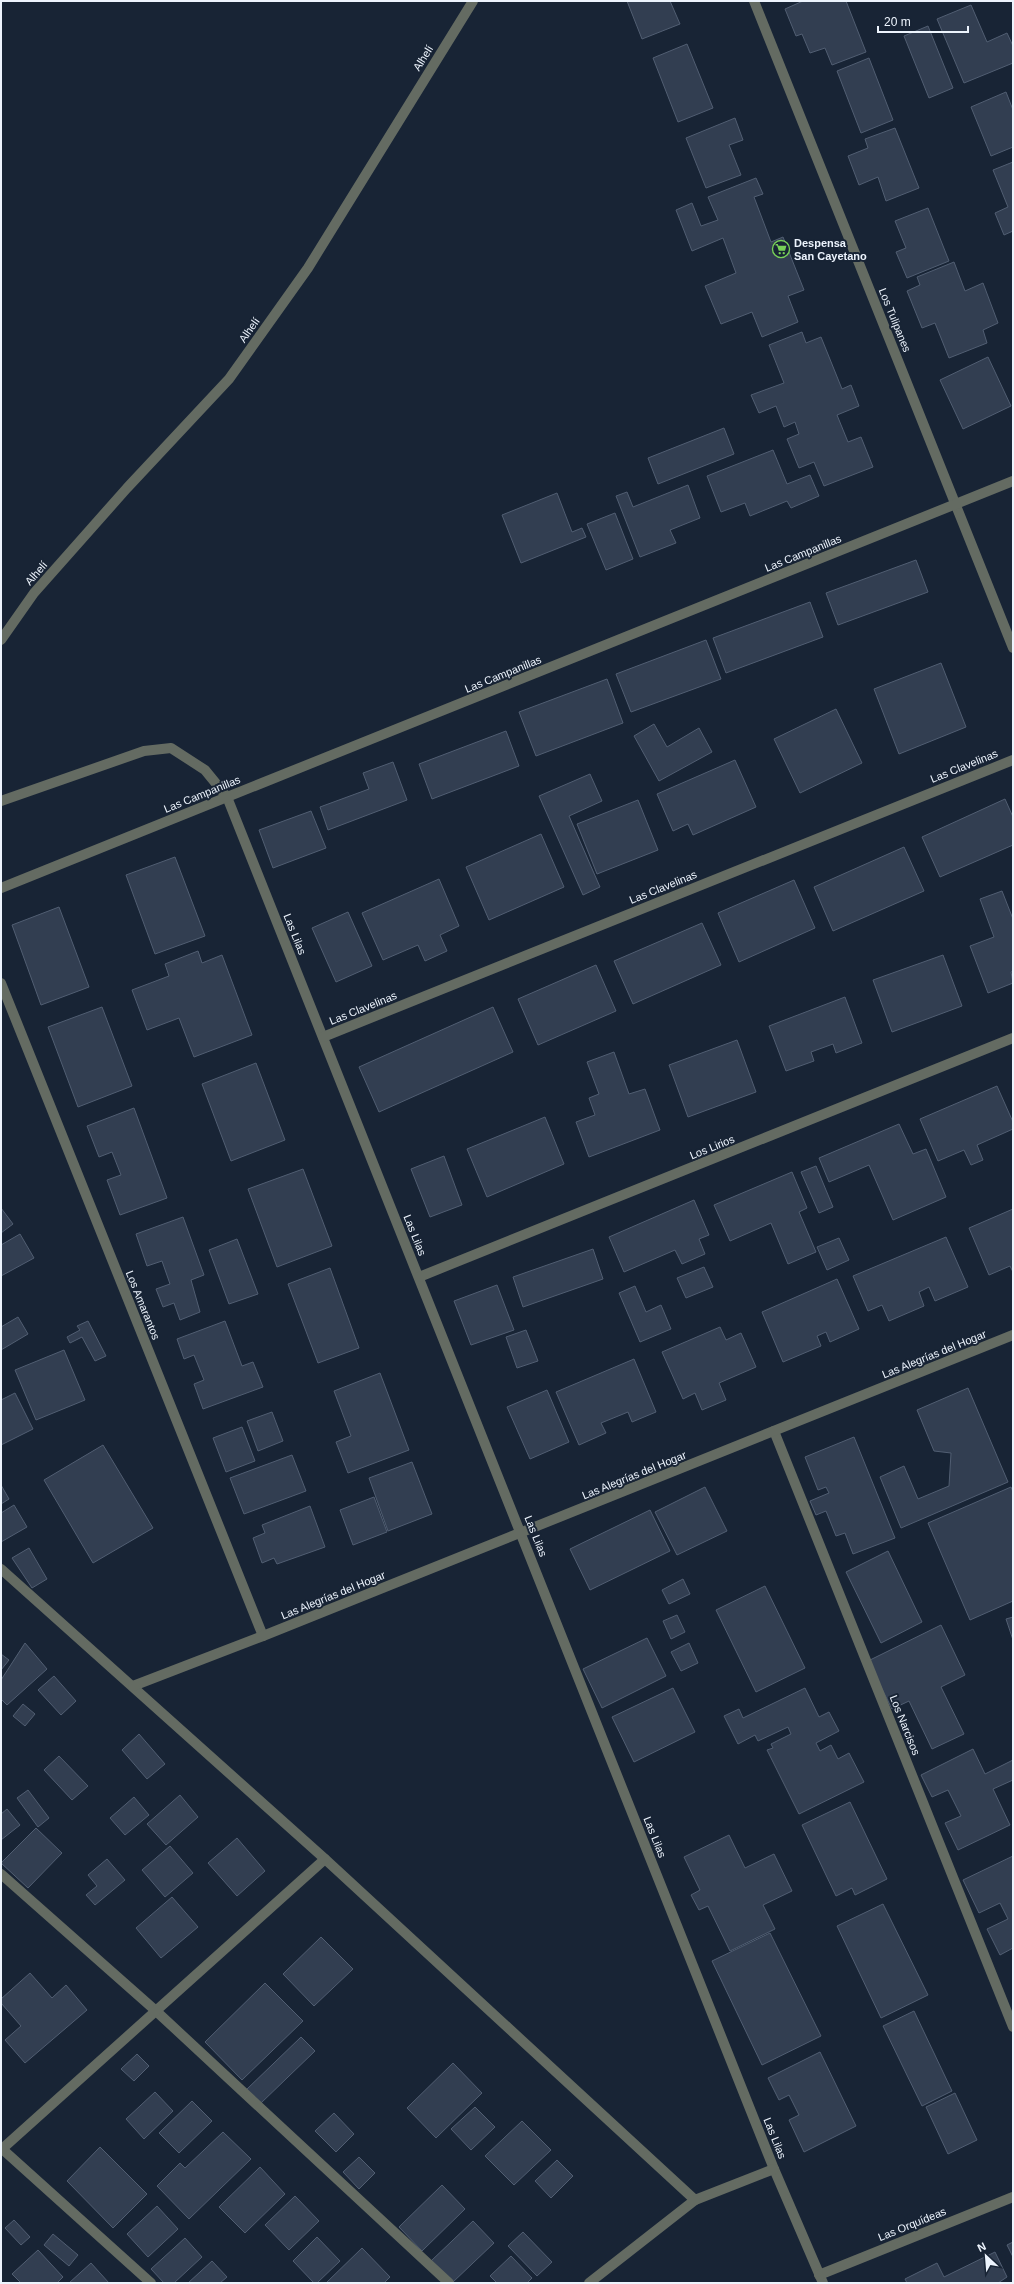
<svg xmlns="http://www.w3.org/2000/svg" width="1014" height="2284" viewBox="0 0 1014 2284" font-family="Arial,sans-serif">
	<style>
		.building { fill: #323e51; stroke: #515e72 }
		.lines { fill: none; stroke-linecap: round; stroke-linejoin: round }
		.minor { stroke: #646b62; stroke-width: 10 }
		.labels { text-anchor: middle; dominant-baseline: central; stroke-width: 4; stroke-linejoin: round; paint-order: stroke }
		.street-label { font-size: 11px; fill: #edf4fd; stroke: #182435 }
		.poi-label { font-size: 11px; font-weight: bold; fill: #edf4fd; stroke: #182435; text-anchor: start }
	</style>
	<rect width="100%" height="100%" fill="#182435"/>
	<g class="building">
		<path d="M627 1H670L680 24 642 39Z"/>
		<path d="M846 1 866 52 832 65 825 48 810 53 802 34 796 36 785 9 803 1Z"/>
		<path d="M971 5 987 42 1007 33 1013 46V63L964 83 937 19Z"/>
		<path d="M928 26 953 88 929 98 904 36Z"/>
		<path d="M687 44 713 108 678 122 653 58Z"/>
		<path d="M869 58 893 120 861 133 837 71Z"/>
		<path d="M1006 92 1013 110V147L991 156 971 107Z"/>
		<path d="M735 118 743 140 729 145 741 175 706 188 686 138Z"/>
		<path d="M895 128 919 188 886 201 878 177 859 185 848 156 868 148 865 139Z"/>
		<path d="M1013 162V231L1004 235 995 213 1008 207 993 170Z"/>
		<path d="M756 178 763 194 754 197 771 242 783 237 804 290 788 296 798 322 762 337 752 312 721 324 705 286 736 273 723 238 692 251 676 210 692 203 701 226 718 220 708 197Z"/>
		<path d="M928 208 949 261 907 278 896 252 906 248 895 221Z"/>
		<path d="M954 262 965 291 983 283 998 323 983 330 987 343 949 358 935 323 922 328 907 291 920 285 917 277Z"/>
		<path d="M802 332 806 343 821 337 842 389 851 385 859 406 837 415 848 442 861 437 873 467 824 486 814 462 799 468 787 439 799 434 795 422 784 427 776 406 759 413 751 395 784 383 769 345Z"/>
		<path d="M988 357 1011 406 963 429 940 380Z"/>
		<path d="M724 428 734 454 658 484 648 458Z"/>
		<path d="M773 450 787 484 810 475 819 496 791 508 787 501 750 516 745 503 721 512 707 476Z"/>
		<path d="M688 485 700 518 670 530 676 543 640 557 616 496 627 492 633 507Z"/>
		<path d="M557 493 572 532 582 528 586 537 521 563 502 515Z"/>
		<path d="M615 513 633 559 606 570 587 524Z"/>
		<path d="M916 560 928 592 838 625 826 593Z"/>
		<path d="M810 602 823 637 726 673 713 638Z"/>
		<path d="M706 640 721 679 631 712 616 674Z"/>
		<path d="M941 663 966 727 899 754 874 689Z"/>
		<path d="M607 679 623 723 536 756 519 712Z"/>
		<path d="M836 709 862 763 800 793 774 739Z"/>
		<path d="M654 724 667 747 699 728 712 752 659 781 634 736Z"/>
		<path d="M506 731 519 766 432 799 419 764Z"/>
		<path d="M735 760 756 807 693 835 688 824 673 831 657 794Z"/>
		<path d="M393 762 407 800 328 830 320 807 369 789 363 773Z"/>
		<path d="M590 774 602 801 569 816 600 887 583 895 539 796Z"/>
		<path d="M1005 799 1013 817V845L940 877 922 837Z"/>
		<path d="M638 800 658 850 597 874 577 824Z"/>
		<path d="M311 811 326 848 273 868 259 830Z"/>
		<path d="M541 834 564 887 489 920 466 867Z"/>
		<path d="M904 847 924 891 833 931 814 887Z"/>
		<path d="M175 857 205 936 155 954 126 875Z"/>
		<path d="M439 879 459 926 440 935 447 951 425 961 418 945 383 960 362 913Z"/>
		<path d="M794 880 815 928 739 962 718 913Z"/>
		<path d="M1002 891 1013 919V971L1011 972 1013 983 988 993 970 946 994 937 980 899Z"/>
		<path d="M59 907 89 987 41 1005 12 925Z"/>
		<path d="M348 912 372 966 336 982 312 928Z"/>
		<path d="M702 923 721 965 633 1004 614 961Z"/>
		<path d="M198 951 202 963 222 955 252 1035 194 1057 179 1018 147 1030 132 990 169 976 165 964Z"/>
		<path d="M943 955 962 1006 892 1032 873 980Z"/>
		<path d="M596 965 616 1011 538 1045 518 999Z"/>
		<path d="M845 997 862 1043 836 1053 833 1044 811 1052 814 1061 786 1071 769 1026Z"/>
		<path d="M102 1007 132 1086 78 1107 48 1027Z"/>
		<path d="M493 1007 513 1052 379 1112 359 1067Z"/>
		<path d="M737 1040 756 1092 688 1117 669 1065Z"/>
		<path d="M614 1052 629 1094 645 1089 660 1130 589 1157 576 1122 595 1115 589 1098 599 1094 587 1062Z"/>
		<path d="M256 1063 285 1140 231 1161 202 1084Z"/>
		<path d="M997 1086 1013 1122V1129L977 1145 983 1160 971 1165 964 1150 938 1161 920 1119Z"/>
		<path d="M134 1108 167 1198 120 1215 107 1180 121 1175 112 1152 99 1157 87 1126Z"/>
		<path d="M545 1117 564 1164 487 1197 467 1149Z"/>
		<path d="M899 1124 913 1154 926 1149 946 1197 893 1220 869 1165 829 1182 819 1158Z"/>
		<path d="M444 1156 462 1205 430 1217 411 1169Z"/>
		<path d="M816 1166 833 1207 819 1213 801 1172Z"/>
		<path d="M303 1169 332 1246 277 1267 248 1189Z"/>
		<path d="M792 1172 807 1208 799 1212 816 1252 788 1264 771 1223 730 1241 714 1205Z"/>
		<path d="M694 1200 709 1235 699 1239 705 1254 682 1264 675 1250 624 1272 609 1237Z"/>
		<path d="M1 1208 13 1224 1 1233Z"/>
		<path d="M1013 1209V1272L1010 1266 989 1275 969 1228Z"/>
		<path d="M183 1217 204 1275 191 1280 200 1312 180 1320 174 1303 163 1307 156 1289 170 1284 162 1261 147 1266 136 1234Z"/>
		<path d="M20 1234 34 1258 1 1276V1245Z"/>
		<path d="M946 1237 968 1287 935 1301 929 1287 919 1292 924 1306 889 1321 882 1305 868 1311 853 1276Z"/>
		<path d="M839 1238 849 1260 827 1270 817 1247Z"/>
		<path d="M237 1239 258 1294 229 1304 209 1250Z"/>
		<path d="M593 1249 603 1279 523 1307 513 1277Z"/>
		<path d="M704 1267 713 1287 686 1298 677 1278Z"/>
		<path d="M330 1268 359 1348 318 1363 288 1284Z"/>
		<path d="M837 1279 859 1329 830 1342 826 1332 817 1336 821 1346 783 1362 762 1312Z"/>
		<path d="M497 1285 514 1330 471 1345 454 1301Z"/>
		<path d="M635 1286 646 1312 661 1305 671 1329 640 1342 619 1293Z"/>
		<path d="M18 1317 28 1334 1 1350V1327Z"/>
		<path d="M88 1321 106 1356 95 1361 82 1337 70 1343 67 1337 80 1330 77 1326Z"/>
		<path d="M225 1321 242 1366 253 1362 263 1387 203 1409 194 1384 204 1380 194 1355 184 1359 177 1339Z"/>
		<path d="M720 1327 726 1340 741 1333 756 1367 719 1383 726 1400 702 1410 695 1393 683 1399 662 1352Z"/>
		<path d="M526 1330 538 1361 517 1368 506 1337Z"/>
		<path d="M64 1350 85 1400 36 1420 15 1370Z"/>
		<path d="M634 1359 656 1412 632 1422 628 1412 601 1423 606 1433 579 1445 556 1392Z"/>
		<path d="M380 1373 409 1450 348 1473 336 1442 351 1436 334 1391Z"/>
		<path d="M968 1388 1008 1482 901 1528 880 1477 904 1466 918 1499 949 1486 951 1453 934 1451 917 1410Z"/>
		<path d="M547 1390 569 1442 530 1459 507 1407Z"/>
		<path d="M15 1393 33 1429 1 1445V1400Z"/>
		<path d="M272 1412 283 1441 258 1451 247 1421Z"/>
		<path d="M242 1427 255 1461 226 1472 213 1438Z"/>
		<path d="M854 1437 895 1538 853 1554 845 1533 836 1536 826 1511 816 1515 810 1501 829 1493 826 1487 818 1490 805 1457Z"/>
		<path d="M103 1445 153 1528 93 1563 44 1480Z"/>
		<path d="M292 1455 306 1491 244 1514 230 1478Z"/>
		<path d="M412 1462 432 1514 388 1531 369 1478Z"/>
		<path d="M1 1485 9 1499 1 1504Z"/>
		<path d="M705 1487 727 1531 677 1555 655 1512Z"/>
		<path d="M1011 1487 1013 1492V1601L970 1620 928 1523Z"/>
		<path d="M374 1497 387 1532 353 1545 340 1510Z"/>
		<path d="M14 1505 27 1527 1 1542V1513Z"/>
		<path d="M310 1506 325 1547 277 1564 274 1558 262 1563 253 1538 265 1533 262 1525Z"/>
		<path d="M650 1510 670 1551 590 1590 570 1549Z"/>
		<path d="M29 1548 47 1579 32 1588 12 1558Z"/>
		<path d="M888 1551 922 1622 881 1643 846 1572Z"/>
		<path d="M683 1579 690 1594 669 1604 662 1590Z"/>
		<path d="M765 1586 805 1668 756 1692 716 1610Z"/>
		<path d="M677 1615 685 1632 671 1639 663 1621Z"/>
		<path d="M1013 1617V1640L1006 1619Z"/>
		<path d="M941 1625 965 1675 941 1687 964 1734 932 1749 909 1701 892 1709 868 1661Z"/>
		<path d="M647 1638 666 1676 602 1708 583 1669Z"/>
		<path d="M25 1643 47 1669 7 1705 1 1699V1680Z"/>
		<path d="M689 1643 698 1663 681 1671 671 1652Z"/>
		<path d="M1 1654 9 1660 1 1670Z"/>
		<path d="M54 1676 76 1701 61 1715 38 1690Z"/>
		<path d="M673 1688 695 1732 634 1762 612 1717Z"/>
		<path d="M805 1688 819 1717 829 1712 839 1731 816 1743 820 1751 831 1745 838 1759 849 1753 864 1782 799 1814 767 1750 773 1748 771 1744 791 1734 788 1727 758 1741 755 1735 738 1744 724 1716 739 1709 743 1718Z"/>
		<path d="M23 1704 35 1714 25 1726 13 1716Z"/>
		<path d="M139 1734 165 1764 147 1779 122 1750Z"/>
		<path d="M973 1749 985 1774 1013 1760V1780L993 1789 1010 1825 958 1850 945 1823 961 1816 948 1790 932 1797 921 1775Z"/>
		<path d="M59 1756 88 1786 72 1800 44 1770Z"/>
		<path d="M28 1790 49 1818 38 1827 17 1798Z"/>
		<path d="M180 1795 198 1817 166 1845 147 1824Z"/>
		<path d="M134 1797 149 1815 125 1835 110 1818Z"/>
		<path d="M850 1802 887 1879 855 1895 852 1888 836 1896 802 1825Z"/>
		<path d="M7 1809 20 1825 1 1840V1814Z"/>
		<path d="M36 1828 62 1853 28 1888 1 1863Z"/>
		<path d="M729 1835 745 1868 774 1854 792 1891 763 1905 775 1929 730 1951 708 1906 699 1910 691 1895 700 1890 684 1857Z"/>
		<path d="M237 1838 265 1871 237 1896 208 1863Z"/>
		<path d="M170 1846 193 1873 165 1897 142 1870Z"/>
		<path d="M1013 1856V1948L1000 1955 987 1929 1008 1919 1000 1903 979 1913 963 1880Z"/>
		<path d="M107 1859 125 1880 95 1905 86 1895 97 1886 88 1875Z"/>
		<path d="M172 1897 198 1927 161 1958 136 1928Z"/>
		<path d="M883 1904 928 1995 881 2018 837 1926Z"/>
		<path d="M770 1933 821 2036 762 2065 712 1961Z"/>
		<path d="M321 1937 353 1969 314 2006 283 1974Z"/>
		<path d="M30 1973 52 1998 66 1985 87 2010 25 2063 5 2040 21 2026 1 2003V1999Z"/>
		<path d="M265 1983 303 2021 242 2080 205 2042Z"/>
		<path d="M914 2011 952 2091 922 2106 883 2026Z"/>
		<path d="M301 2037 315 2051 260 2104 246 2090Z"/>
		<path d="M820 2052 856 2126 804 2152 789 2120 799 2115 789 2095 779 2100 768 2078Z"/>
		<path d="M137 2054 149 2066 134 2081 121 2069Z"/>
		<path d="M453 2063 482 2093 436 2138 407 2108Z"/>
		<path d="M155 2092 173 2111 144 2139 126 2119Z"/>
		<path d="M955 2093 977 2140 948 2154 926 2107Z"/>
		<path d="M192 2101 212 2121 179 2153 159 2133Z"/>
		<path d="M475 2107 495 2127 471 2150 451 2129Z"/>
		<path d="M334 2113 354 2134 336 2152 315 2131Z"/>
		<path d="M522 2121 551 2150 514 2185 485 2156Z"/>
		<path d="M223 2132 251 2159 189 2219 157 2186 180 2163 185 2168Z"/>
		<path d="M100 2147 147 2194 113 2228 67 2181Z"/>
		<path d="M359 2157 375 2173 359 2189 343 2172Z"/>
		<path d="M557 2160 573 2176 551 2198 535 2181Z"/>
		<path d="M260 2167 285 2194 245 2233 219 2207Z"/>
		<path d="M442 2185 465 2209 422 2251 399 2227Z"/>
		<path d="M295 2196 319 2221 289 2250 265 2225Z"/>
		<path d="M157 2206 178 2229 148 2257 127 2234Z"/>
		<path d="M14 2220 30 2237 21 2245 5 2228Z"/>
		<path d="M473 2221 494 2243 452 2283 431 2261Z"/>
		<path d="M523 2232 552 2262 537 2276 508 2246Z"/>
		<path d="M53 2234 78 2255 69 2266 44 2245Z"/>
		<path d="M317 2237 340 2261 317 2283H314L293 2261Z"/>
		<path d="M185 2238 202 2257 174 2283H164L151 2269Z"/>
		<path d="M1013 2242V2257L1007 2245Z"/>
		<path d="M362 2248 390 2277 384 2283H326Z"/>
		<path d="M38 2250 63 2277 57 2283H21L12 2274Z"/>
		<path d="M995 2252 1007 2277 998 2283H907L905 2279 937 2263 944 2277Z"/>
		<path d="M511 2256 532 2278 527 2283H497L490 2276Z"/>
		<path d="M212 2261 227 2277 220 2283H188Z"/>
		<path d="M91 2263 109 2283H69Z"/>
	</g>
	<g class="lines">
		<g class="minor">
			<path d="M754 1 1013 648"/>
			<path d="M1 640 34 593 127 488 229 379 308 268 473 1"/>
			<path d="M1 801 144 751 171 748 205 770 227 797 774 2169 823 2283"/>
			<path d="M1 888 1013 481"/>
			<path d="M1 983 263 1636"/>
			<path d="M323 1037 1013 760"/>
			<path d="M419 1277 1013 1038"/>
			<path d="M774 1431 1013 2027"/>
			<path d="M1 1569 325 1859 695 2200 774 2169"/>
			<path d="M133 1686 263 1636 1013 1335"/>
			<path d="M1 1874 156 2011 449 2283"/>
			<path d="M1 2148 151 2283"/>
			<path d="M2 2149 325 1859"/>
			<path d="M819 2275 1013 2197"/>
			<path d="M589 2283 695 2200"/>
		</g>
	</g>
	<defs>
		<g id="supermarket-ring" transform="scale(0.9)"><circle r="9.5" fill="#182435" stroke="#78d158" stroke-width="1.5"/><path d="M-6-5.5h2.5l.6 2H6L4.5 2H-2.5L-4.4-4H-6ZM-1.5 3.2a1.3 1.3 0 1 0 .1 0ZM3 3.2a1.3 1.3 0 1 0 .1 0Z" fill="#78d158"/></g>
	</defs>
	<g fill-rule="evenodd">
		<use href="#supermarket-ring" x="781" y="249"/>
	</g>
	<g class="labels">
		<g class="street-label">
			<text transform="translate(423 58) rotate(-58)">Alhelí</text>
			<text transform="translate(895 320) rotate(68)">Los Tulipanes</text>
			<text transform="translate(249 330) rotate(-55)">Alhelí</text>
			<text transform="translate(803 553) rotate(-22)">Las Campanillas</text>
			<text transform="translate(36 573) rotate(-49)">Alhelí</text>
			<text transform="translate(503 674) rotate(-22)">Las Campanillas</text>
			<text transform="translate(964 766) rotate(-22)">Las Clavelinas</text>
			<text transform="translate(202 794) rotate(-22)">Las Campanillas</text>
			<text transform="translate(663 887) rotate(-22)">Las Clavelinas</text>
			<text transform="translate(295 934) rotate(68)">Las Lilas</text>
			<text transform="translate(363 1008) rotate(-22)">Las Clavelinas</text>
			<text transform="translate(712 1147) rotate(-22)">Los Lirios</text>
			<text transform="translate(415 1235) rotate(68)">Las Lilas</text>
			<text transform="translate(143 1305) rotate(68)">Los Amarantos</text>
			<text transform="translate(934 1354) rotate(-22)">Las Alegrías del Hogar</text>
			<text transform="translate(634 1475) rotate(-22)">Las Alegrías del Hogar</text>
			<text transform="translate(536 1536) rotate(68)">Las Lilas</text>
			<text transform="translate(333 1595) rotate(-22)">Las Alegrías del Hogar</text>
			<text transform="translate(905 1725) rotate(68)">Los Narcisos</text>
			<text transform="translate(655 1837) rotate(68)">Las Lilas</text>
			<text transform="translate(775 2138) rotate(68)">Las Lilas</text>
			<text transform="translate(912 2224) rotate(-22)">Las Orquídeas</text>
		</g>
		<g class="poi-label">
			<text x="794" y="243">Despensa<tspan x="794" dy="13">San Cayetano</tspan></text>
		</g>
	</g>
	<rect width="1014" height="2284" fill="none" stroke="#edf4fd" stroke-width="4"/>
	<g transform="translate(986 2256) rotate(334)" stroke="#182435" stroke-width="3" paint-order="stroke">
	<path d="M0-3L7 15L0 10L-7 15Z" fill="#edf4fd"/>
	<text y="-6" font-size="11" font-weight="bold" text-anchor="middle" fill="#edf4fd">N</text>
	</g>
	<path d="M878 26v6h90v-6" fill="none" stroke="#edf4fd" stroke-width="2"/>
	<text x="884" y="26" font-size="12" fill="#edf4fd" stroke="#182435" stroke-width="3" paint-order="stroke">20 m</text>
</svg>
